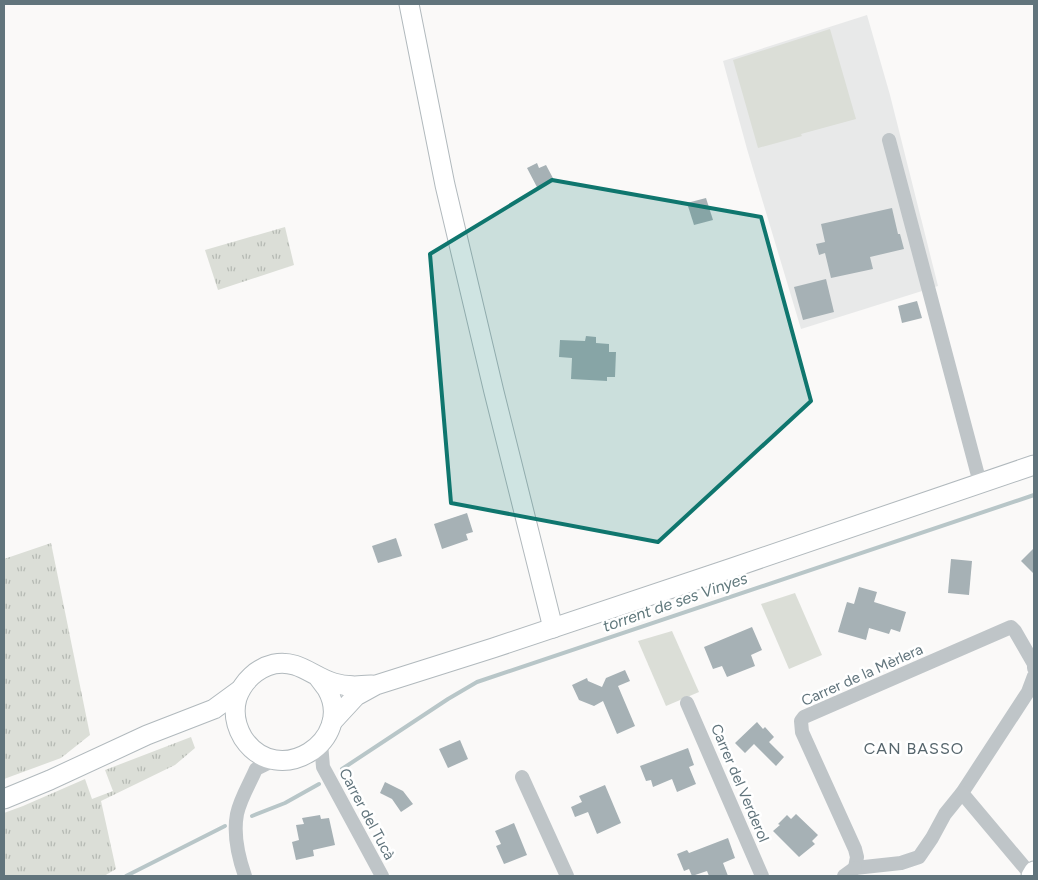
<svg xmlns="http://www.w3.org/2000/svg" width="1038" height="880" viewBox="0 0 1038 880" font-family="Figtree,sans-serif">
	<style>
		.built { fill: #e8e9e9 }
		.grass { fill: url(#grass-tufts) }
		.garden { fill: #dbded7 }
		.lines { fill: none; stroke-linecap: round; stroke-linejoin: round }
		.stream { stroke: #b8c6c8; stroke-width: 4 }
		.building { fill: #a6b1b5 }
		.secondary-casing { stroke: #b1b9bd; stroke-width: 21 }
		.street { stroke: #bfc5c8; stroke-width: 14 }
		.secondary { stroke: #fff; stroke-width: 19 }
		.marked { fill: #0f766e; fill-opacity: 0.2; stroke: #0f766e; stroke-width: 4; stroke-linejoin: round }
		.labels { text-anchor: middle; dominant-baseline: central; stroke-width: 5; stroke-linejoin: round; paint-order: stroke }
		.street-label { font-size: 15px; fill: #61747c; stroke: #fff }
		.water-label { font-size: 16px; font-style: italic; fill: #60787c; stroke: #fff }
		.neighbourhood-label { font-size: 16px; letter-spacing: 1px; fill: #57666d; stroke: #fff }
	</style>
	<defs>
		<pattern id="grass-tufts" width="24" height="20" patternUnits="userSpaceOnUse" patternTransform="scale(1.25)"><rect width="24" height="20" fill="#dbded7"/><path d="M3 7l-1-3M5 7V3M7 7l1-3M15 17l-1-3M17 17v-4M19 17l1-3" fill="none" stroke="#b5b9b3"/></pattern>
	</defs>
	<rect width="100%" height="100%" fill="#faf9f8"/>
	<path class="built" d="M867 15 890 95 938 286 801 329 747 149 723 61Z"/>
	<g class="grass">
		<path d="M285 227 294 265 218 290 205 250Z"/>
		<path d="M51 543 90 735 61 758 4 779V559Z"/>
		<path d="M191 737 195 748 175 765 101 801 116 869 104 876H4V813L23 806 85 779 92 799 113 791 105 770Z"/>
	</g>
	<g class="garden">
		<path d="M830 29 856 119 801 134 802 136 758 148 733 60Z"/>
		<path d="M795 593 822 655 789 669 761 604Z"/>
		<path d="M672 631 699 692 666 706 638 641Z"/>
	</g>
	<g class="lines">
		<g class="stream">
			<path d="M342 769 448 699 477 682 1034 495"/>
			<path d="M252 816 285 803 319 784"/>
			<path d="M126 876 225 826"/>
		</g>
	</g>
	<g class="building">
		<path d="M537 163 539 168 546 165 554 180 538 189 527 168Z"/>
		<path d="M706 198 713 220 694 225 687 203Z"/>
		<path d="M892 208 898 234H900L904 249 870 257 873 269 831 278 825 253 819 255 816 244 825 242 821 224Z"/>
		<path d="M826 279 834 312 803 320 794 287Z"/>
		<path d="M917 301 922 318 902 323 898 306Z"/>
		<path d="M586 336 596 337V343L609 344V352H616L615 377H607V381L571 379 572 358 559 357 560 340 585 341Z"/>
		<path d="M467 513 473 532 466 534 468 540 442 549 434 524Z"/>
		<path d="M396 538 402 556 378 563 372 546Z"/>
		<path d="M1034 548V574L1021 561Z"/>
		<path d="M951 559 972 561 969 595 948 593Z"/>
		<path d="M859 587 877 592 874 602 906 612 900 632 891 629 889 634 869 628 866 640 838 632 847 602 854 604Z"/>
		<path d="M752 627 762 650 751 655 755 666 727 677 722 666 713 669 704 647Z"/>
		<path d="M625 670 630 681 618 686 635 726 617 734 603 701 594 706 579 700 572 685 587 678 588 681 602 687 606 678Z"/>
		<path d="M757 722 763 729 765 727 774 737 769 742 784 757 776 766 754 744 745 753 735 743Z"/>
		<path d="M460 740 468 759 448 768 439 749Z"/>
		<path d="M688 748 694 765 689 767 696 784 677 792 672 779 653 787 651 780 646 781 640 766Z"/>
		<path d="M385 782 403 791 413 804 401 812 392 799 380 793Z"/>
		<path d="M605 785 621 823 597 834 588 812 575 817 571 807 582 802 579 796Z"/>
		<path d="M796 814 818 835 812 841 815 844 799 857 773 831 780 825 778 824 787 815 791 819Z"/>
		<path d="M320 815 321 819 329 818 335 845 313 850 314 856 296 860 292 842 299 840 296 825 304 824 302 818Z"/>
		<path d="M514 823 527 855 504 864 496 846 501 844 495 831Z"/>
		<path d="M728 838 735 858 723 863 728 876H709L707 871 692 876 689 869 684 871 677 854 687 850 689 853Z"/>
	</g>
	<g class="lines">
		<g class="secondary-casing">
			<g id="secondary">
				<path d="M409 4 445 185 494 392 553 628"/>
				<path d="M318 677C321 681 324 685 327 689 356 740 278 791 243 738 236 726 233 712 237 698 243 681 257 668 274 664 298 659 313 677 334 683 347 687 359 686 372 685"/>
				<path d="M332 722 356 696 376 685 493 648 732 568 1034 465"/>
				<path d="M4 799 50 780 147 735 214 709 240 690"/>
				<path d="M1031 876 1034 871"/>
			</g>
		</g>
		<g class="street">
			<path d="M889 140 980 483"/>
			<path d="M1034 668V664L1015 631 1011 627 804 717 801 721 802 732 855 849 857 857 855 868 901 863 919 857 932 838 945 814 962 793 1028 692 1034 676"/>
			<path d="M687 703 762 876"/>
			<path d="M321 743 323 767 382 876"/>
			<path d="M522 777 567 876"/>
			<path d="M962 793 1031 875"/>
			<path d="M245 876C238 856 233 835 237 814 240 799 250 783 256 769L276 759"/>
			<path d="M844 876 855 868"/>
		</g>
		<use href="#secondary" class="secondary"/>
	</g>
	<path class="marked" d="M552 180 761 217 811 401 658 542 451 503 430 254Z"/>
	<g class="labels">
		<g class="street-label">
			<text transform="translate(862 675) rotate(-24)">Carrer de la Mèrlera</text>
			<text transform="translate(740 783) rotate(67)">Carrer del Verderol</text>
			<text transform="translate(367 814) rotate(62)">Carrer del Tucà</text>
		</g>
		<g class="water-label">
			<text transform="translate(675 602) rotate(-19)">torrent de ses Vinyes</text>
		</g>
		<g class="neighbourhood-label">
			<text x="914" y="748">CAN BASSO</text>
		</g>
	</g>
	<rect width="1038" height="880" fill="none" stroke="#61747c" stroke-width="10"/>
</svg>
